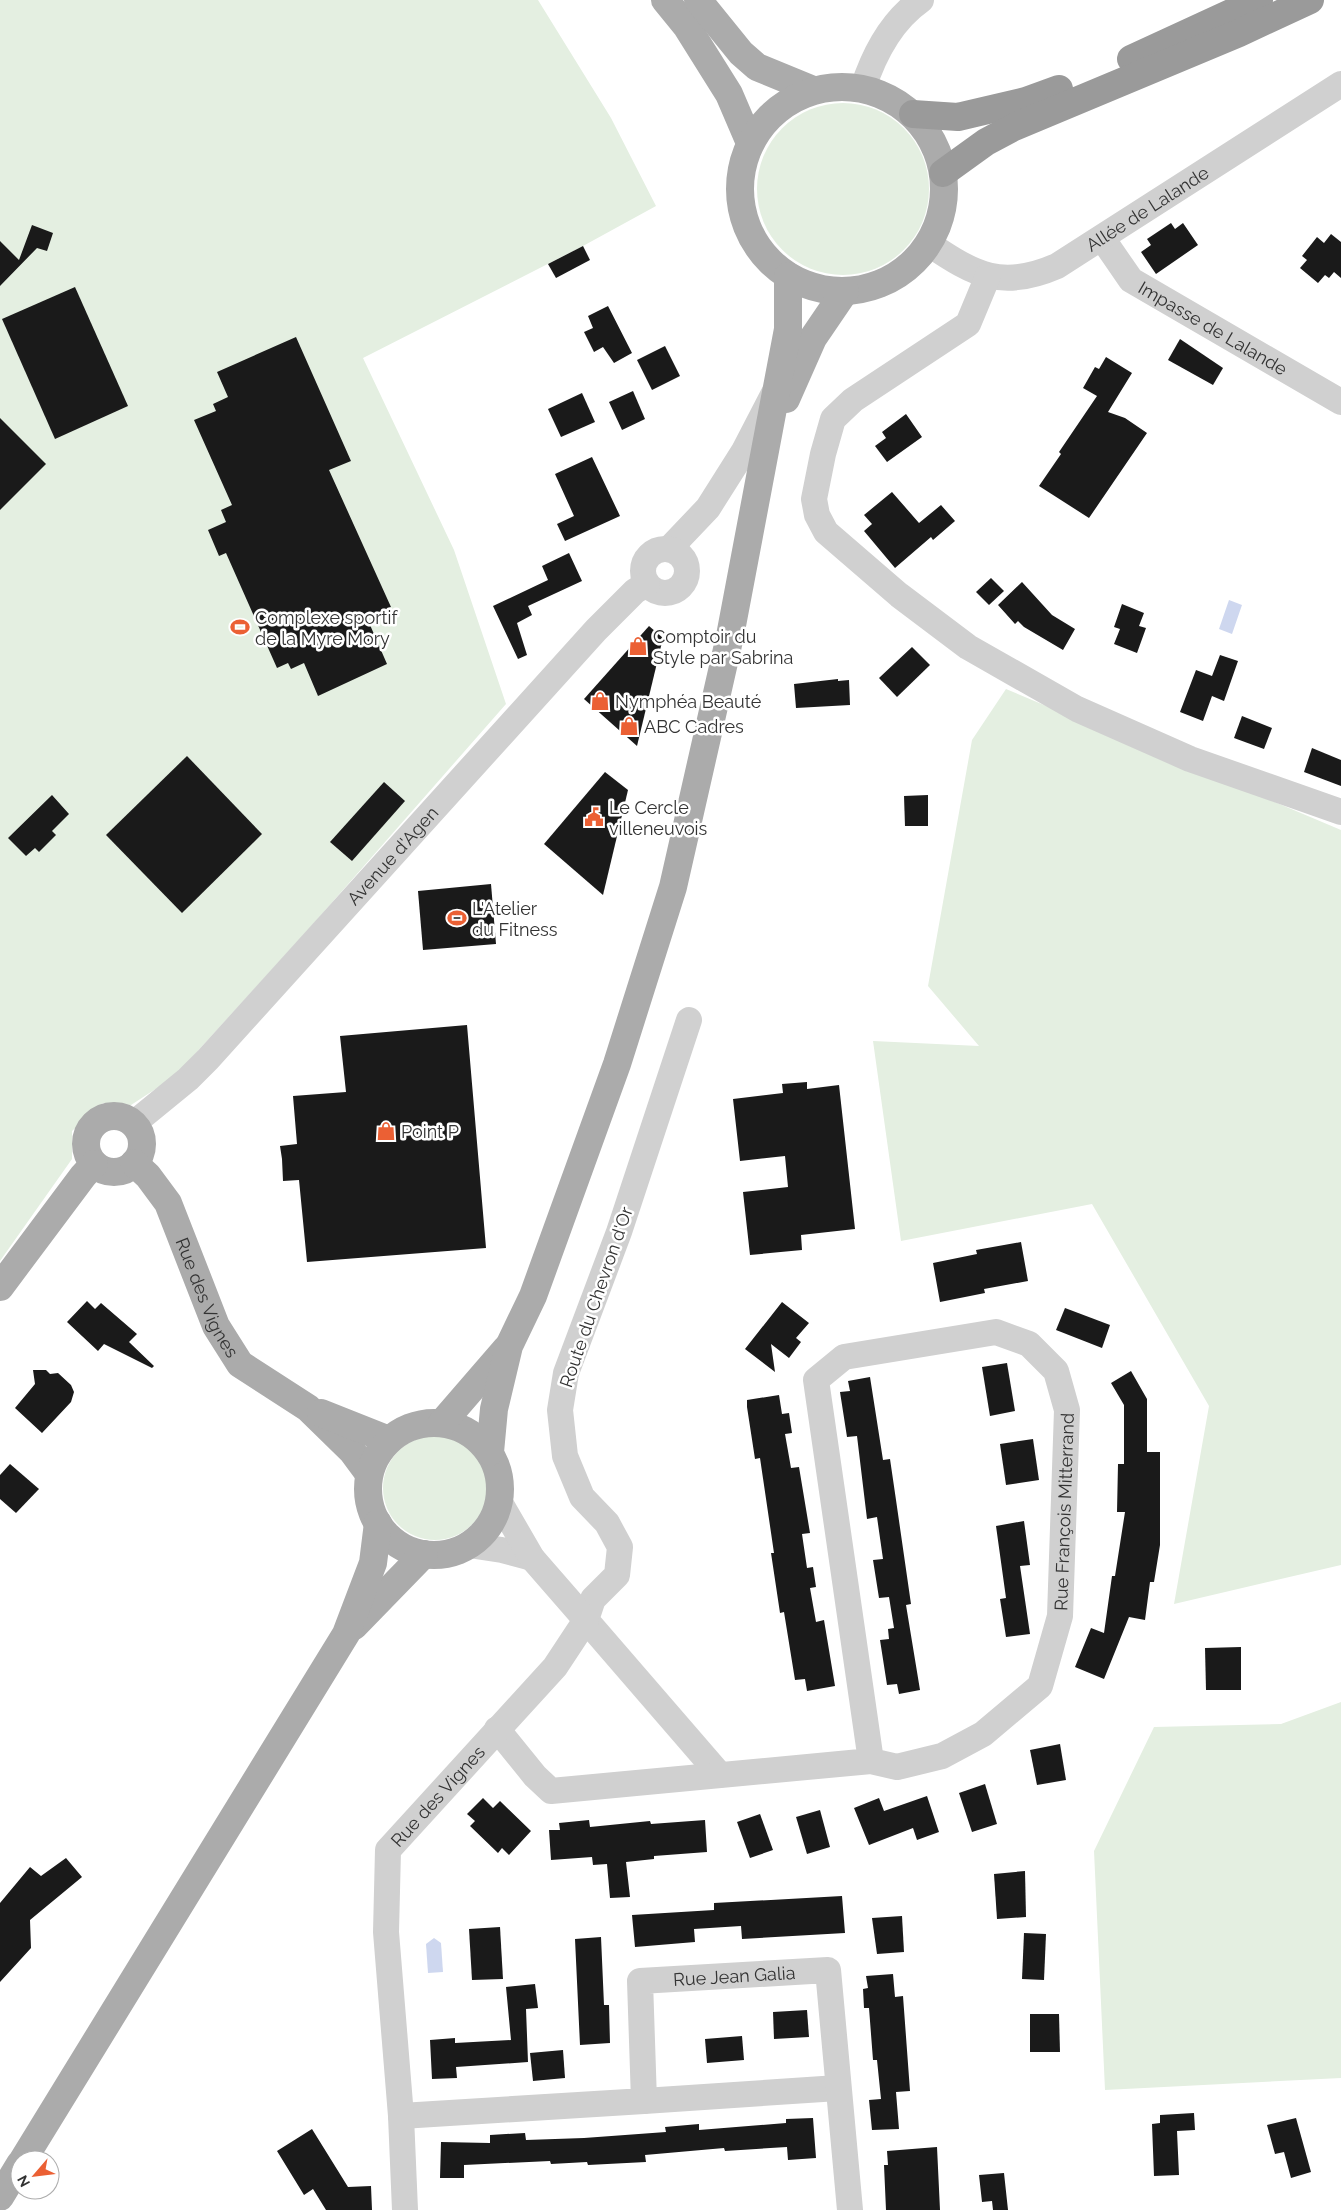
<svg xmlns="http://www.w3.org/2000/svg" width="1341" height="2210" viewBox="0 0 1341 2210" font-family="Raleway,sans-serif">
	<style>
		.green { fill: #e4efe1 }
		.water { fill: #ced7ef }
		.building { fill: #1a1a1a }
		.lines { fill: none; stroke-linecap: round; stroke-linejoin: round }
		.minor { stroke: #d0d0d0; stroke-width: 26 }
		.major { stroke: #ababab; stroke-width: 28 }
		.highway { stroke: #9a9a9a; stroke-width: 28 }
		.labels { text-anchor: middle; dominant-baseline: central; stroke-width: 5; stroke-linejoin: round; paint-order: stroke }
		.street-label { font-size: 18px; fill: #333; stroke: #fff }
		.poi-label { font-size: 18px; fill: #333; stroke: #fff; text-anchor: start }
	</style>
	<rect width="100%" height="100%" fill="#fff"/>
	<g class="green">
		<path d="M0 0H538L611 118 656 206 583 246 363 358 454 550 506 704 307 931 174 1077 131 1105 103 1103 72 1131V1159L0 1261Z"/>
		<circle cx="843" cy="189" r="86"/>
		<path d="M1006 689 1341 830V1565L1174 1604 1209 1406 1092 1204 901 1241 873 1041 979 1046 928 986 972 740Z"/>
		<circle cx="435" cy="1488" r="52"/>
		<path d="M1341 1702V2078L1105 2090 1094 1851 1154 1727 1281 1724Z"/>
	</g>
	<g class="water">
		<path d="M1229 600 1242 605 1232 634 1219 629Z"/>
		<path d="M434 1938 441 1943 443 1972 428 1973 426 1944Z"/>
	</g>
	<g class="building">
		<path d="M1171 223 1175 229 1183 223 1198 245 1156 274 1141 252 1151 245 1147 239Z"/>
		<path d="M32 225 53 233 47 251 37 248 0 286V241L19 260Z"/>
		<path d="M1331 234 1341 242V278L1334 272 1329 278 1325 275 1318 283 1300 268 1307 260 1302 256 1317 237 1324 243Z"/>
		<path d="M583 246 590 260 556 278 548 264Z"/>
		<path d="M75 287 128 406 55 439 2 319Z"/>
		<path d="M608 306 632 353 614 363 603 347 594 352 584 332 593 328 588 316Z"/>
		<path d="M296 337 351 461 329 470 391 607 367 618 387 664 318 696 304 663 291 669 288 663 277 668 226 553 219 556 208 530 226 522 221 510 232 505 194 420 216 411 213 404 228 397 217 372Z"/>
		<path d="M1180 339 1223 368 1213 385 1168 360Z"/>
		<path d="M665 346 680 376 652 390 637 360Z"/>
		<path d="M1106 357 1132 373 1108 412 1125 418 1147 433 1089 518 1039 486 1061 454 1059 452 1097 396 1083 388 1095 367 1099 369Z"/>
		<path d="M633 391 645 419 622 430 609 402Z"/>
		<path d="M582 393 595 422 561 437 548 409Z"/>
		<path d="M906 414 922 437 887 462 875 446 886 438 882 432Z"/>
		<path d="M0 418 46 464 0 510Z"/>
		<path d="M592 457 620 516 565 541 557 524 574 516 555 474Z"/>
		<path d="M892 492 919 523 941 505 955 521 933 540 931 537 895 568 864 531 872 524 864 515Z"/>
		<path d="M569 553 582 581 528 606 532 615 517 623 527 655 518 659 493 606 548 580 542 566Z"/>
		<path d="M991 578 1004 591 989 605 976 592Z"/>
		<path d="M1022 582 1052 615 1075 629 1063 650 1024 627 1018 621 1015 624 998 605Z"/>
		<path d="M1122 604 1144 613 1139 626 1146 628 1137 653 1114 644 1120 629 1114 627Z"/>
		<path d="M649 626 663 638 637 746 584 699Z"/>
		<path d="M912 647 930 665 897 697 879 678Z"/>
		<path d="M1220 655 1238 661 1224 701 1212 696 1203 721 1180 712 1196 670 1212 676Z"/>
		<path d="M838 679V681L849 680 850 705 796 708 794 684Z"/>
		<path d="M1242 716 1272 728 1264 749 1234 738Z"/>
		<path d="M1312 748 1341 760V786L1304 772Z"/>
		<path d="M187 756 262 834 182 913 106 835Z"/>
		<path d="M605 772 628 790 603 895 544 844Z"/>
		<path d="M384 782 405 801 352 861 330 842Z"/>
		<path d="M52 795 69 814 52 831 56 835 39 852 35 848 26 856 8 838Z"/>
		<path d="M928 795V826H905L904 796Z"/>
		<path d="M491 884 496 944 423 950 418 891Z"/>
		<path d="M467 1025 486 1248 307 1262 299 1180 283 1181 282 1159 280 1146 297 1144 293 1096 346 1092 340 1036Z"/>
		<path d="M807 1082V1089L839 1085 855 1229 801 1235 802 1250 750 1255 743 1192 788 1187 785 1156 740 1161 733 1099 783 1093 782 1084Z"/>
		<path d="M1021 1242 1028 1281 984 1289 985 1293 940 1302 933 1263 977 1254 976 1250Z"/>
		<path d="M87 1301 95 1309 101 1303 137 1334 129 1342 154 1366 152 1368 104 1344 98 1351 67 1322Z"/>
		<path d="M782 1302 809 1323 796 1338 801 1342 789 1358 771 1344 775 1372 745 1349Z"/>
		<path d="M1065 1308 1110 1325 1102 1348 1056 1330Z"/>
		<path d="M1007 1363 1015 1411 990 1416 982 1367Z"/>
		<path d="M33 1370H46L50 1374 58 1373 71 1385 74 1392 71 1402 42 1433 15 1408 35 1384Z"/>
		<path d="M1131 1371 1147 1399V1452H1160V1545L1154 1582H1150L1145 1620 1129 1617 1104 1679 1075 1667 1091 1628 1104 1633 1112 1576H1115L1125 1512H1117L1118 1464H1124V1405L1111 1383Z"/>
		<path d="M870 1377 883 1460 890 1459 896 1500 911 1604 906 1605 920 1690 899 1694 897 1684 887 1685 880 1640 889 1639 888 1629 894 1628 889 1597 879 1598 873 1560 883 1559 877 1517 867 1519 857 1436 847 1437 840 1392 850 1391 848 1381Z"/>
		<path d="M779 1395 782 1414 789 1413 792 1433 785 1434 791 1468 799 1467 810 1533 802 1534 807 1568 813 1567 816 1587 810 1588 816 1622 824 1620 835 1686 807 1691 805 1679 795 1680 784 1612 780 1613 771 1553H774L760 1458 755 1459 747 1407V1400Z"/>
		<path d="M1033 1439 1039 1480 1006 1485 1000 1444Z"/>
		<path d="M10 1464 39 1489 16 1513 0 1499V1475Z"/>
		<path d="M1024 1521 1030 1565 1020 1566 1030 1634 1006 1637 1000 1599 1006 1598 996 1526Z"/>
		<path d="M1241 1647V1690H1206L1205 1648Z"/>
		<path d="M1060 1744 1066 1780 1037 1785 1030 1750Z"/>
		<path d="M985 1784 997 1824 972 1832 959 1793Z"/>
		<path d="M927 1796 939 1832 917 1840 913 1828 869 1845 854 1808 879 1798 884 1811Z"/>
		<path d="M483 1798 493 1808 500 1801 531 1831 509 1855 502 1848 498 1853 470 1826 475 1821 467 1814Z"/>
		<path d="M820 1810 830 1847 807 1854 796 1817Z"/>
		<path d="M760 1814 773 1850 750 1858 737 1822Z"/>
		<path d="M589 1820 590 1827 650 1821 651 1824 705 1820 707 1852 654 1856V1859L626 1862 630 1897 610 1898 607 1864 593 1865 592 1857 551 1860 549 1830H560L559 1823Z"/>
		<path d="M66 1858 82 1877 30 1920 31 1948 0 1982V1903L30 1867 41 1876Z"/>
		<path d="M1025 1871 1026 1917 997 1919 994 1874Z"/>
		<path d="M842 1896 845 1933 742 1939 741 1926 694 1929 695 1942 635 1947 632 1915 714 1910V1903Z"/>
		<path d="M902 1916 904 1952 877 1954 872 1918Z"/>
		<path d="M500 1927 503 1979 472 1980 469 1929Z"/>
		<path d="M1024 1933 1046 1934 1044 1980 1022 1979Z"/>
		<path d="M601 1937 604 2005H609L610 2043 580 2045 575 1939Z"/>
		<path d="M893 1974 895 1997 903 1996 910 2091 896 2092 899 2129 872 2130 869 2100 881 2099 877 2060H873L869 2008H864L863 1989 868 1988 866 1976Z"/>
		<path d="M535 1984 538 2008 526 2009 528 2062 456 2067 457 2078 432 2079 430 2040 455 2038V2043L511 2040 506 1987Z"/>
		<path d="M807 2010 809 2037 774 2039 773 2012Z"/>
		<path d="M1030 2014H1059L1060 2052H1030Z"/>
		<path d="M742 2036 744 2060 707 2063 705 2039Z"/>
		<path d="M563 2050 565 2078 533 2081 530 2053Z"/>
		<path d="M1194 2113 1195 2130 1177 2131 1179 2175 1154 2176 1152 2124 1160 2123V2115Z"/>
		<path d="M813 2118 816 2158 788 2160 787 2147 725 2151 724 2148 645 2155 646 2162 588 2165 587 2162 551 2164 550 2161 464 2165V2178H440L441 2142 490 2143V2135L525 2133 526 2140 584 2138 666 2132 665 2127 699 2124V2130L786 2123V2119Z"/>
		<path d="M1296 2118 1311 2172 1291 2178 1284 2152 1275 2154 1267 2125Z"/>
		<path d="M312 2129 348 2187 371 2186 372 2210H326L313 2189 304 2195 277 2151Z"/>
		<path d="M937 2147 940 2210H886L884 2165H888L887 2151Z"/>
		<path d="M1004 2173 1008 2210H993L992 2201 982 2202 979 2175Z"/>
	</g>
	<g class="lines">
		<g class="minor">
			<path d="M863 88C874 54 891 21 921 0"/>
			<path id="s1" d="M1102 238 1131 280 1341 402"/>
			<path id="s2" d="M929 244C975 275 1002 290 1057 266L1341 84"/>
			<path d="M988 276 968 324 853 400 833 419 823 454 814 499 817 515 826 532 899 595 968 647 1077 709 1190 759 1341 812"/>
			<path d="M669 549 708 508 744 451 773 395"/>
			<circle cx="665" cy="571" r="22"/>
			<path d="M689 1020 619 1232 566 1373 560 1410 565 1456 582 1497 607 1523 620 1547 617 1575 593 1599 586 1620 720 1775"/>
			<path id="s3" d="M133 1124 188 1079 208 1059 596 630 635 591 647 584"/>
			<path d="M469 1545 502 1550 532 1558"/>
			<path id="s4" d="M497 1729 535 1776 551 1791 871 1761 897 1767 942 1756 983 1734 1040 1686 1060 1616 1067 1410 1056 1371 1029 1344 996 1332 844 1357 816 1380 871 1761"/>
			<path d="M644 2101 838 2088"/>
			<path id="s5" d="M401 2116 644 2101 640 1981 828 1970 850 2210"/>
			<path id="s6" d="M405 2210 401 2116 386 1932 388 1850 555 1667 586 1620 532 1558 499 1501"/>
		</g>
		<g class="major">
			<path d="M665 0 687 27 729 94 750 143"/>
			<path d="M698 0 741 53 757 67 813 90"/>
			<circle cx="842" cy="189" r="102"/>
			<path d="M786 399 813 338 845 291"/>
			<circle cx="114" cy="1144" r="28"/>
			<path id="s7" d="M134 1163 148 1176 168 1203 216 1326 240 1364 308 1408 352 1451 369 1474"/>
			<path d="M0 1287 83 1176 94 1164"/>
			<path d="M321 1413 389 1440"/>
			<circle cx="434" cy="1489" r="66"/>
			<path d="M442 1423 506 1349"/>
			<path d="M490 1452 494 1409 509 1346 533 1296 617 1064 673 887 730 636 788 329V276"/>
			<path d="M354 1626 424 1554"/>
			<path d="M23 2160 346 1634 373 1563 378 1523"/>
			<path d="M0 2197 20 2164"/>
		</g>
		<g class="highway">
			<path d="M1131 59 1259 0"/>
			<path d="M913 114 958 117 1026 101 1059 89"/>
			<path d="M943 173 986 142 1014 127 1239 33 1310 0"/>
		</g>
	</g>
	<defs>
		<g id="stadium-bare" transform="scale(1.5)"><path d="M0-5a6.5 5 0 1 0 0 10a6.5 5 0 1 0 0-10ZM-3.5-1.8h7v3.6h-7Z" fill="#eb6034" stroke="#fff" stroke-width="2.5" paint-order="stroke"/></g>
		<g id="shop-bare" transform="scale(1.5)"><path d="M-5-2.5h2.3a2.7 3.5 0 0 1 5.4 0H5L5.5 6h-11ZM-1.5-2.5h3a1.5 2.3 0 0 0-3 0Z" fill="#eb6034" stroke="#fff" stroke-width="2.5" paint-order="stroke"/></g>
		<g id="civic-bare" transform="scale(1.5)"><path d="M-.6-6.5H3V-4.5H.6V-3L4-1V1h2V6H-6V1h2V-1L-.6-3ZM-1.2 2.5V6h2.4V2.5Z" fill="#eb6034" stroke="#fff" stroke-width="2.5" paint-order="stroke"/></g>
	</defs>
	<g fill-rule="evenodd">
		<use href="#stadium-bare" x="240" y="627"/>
		<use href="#shop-bare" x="638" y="646"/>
		<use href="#shop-bare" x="600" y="701"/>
		<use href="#shop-bare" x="629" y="726"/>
		<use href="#civic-bare" x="594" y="817"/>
		<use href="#stadium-bare" x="457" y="918"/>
		<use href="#shop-bare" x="386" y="1131"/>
	</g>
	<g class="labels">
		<g class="street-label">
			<text stroke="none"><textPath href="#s2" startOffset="245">Allée de Lalande</textPath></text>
			<text stroke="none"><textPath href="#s1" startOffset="146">Impasse de Lalande</textPath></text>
			<text stroke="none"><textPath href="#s3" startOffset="374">Avenue d'Agen</textPath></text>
			<text stroke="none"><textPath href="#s7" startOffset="155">Rue des Vignes</textPath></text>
			<text transform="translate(596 1297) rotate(-71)">Route du Chevron d'Or</text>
			<text stroke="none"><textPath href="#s4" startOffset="775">Rue François Mitterrand</textPath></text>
			<text stroke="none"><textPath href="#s6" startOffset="434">Rue des Vignes</textPath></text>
			<text stroke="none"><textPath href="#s5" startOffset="458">Rue Jean Galia</textPath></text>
		</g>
		<g class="poi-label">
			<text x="255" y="617">Complexe sportif<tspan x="255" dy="21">de la Myre Mory</tspan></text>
			<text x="653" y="636">Comptoir du<tspan x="653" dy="21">Style par Sabrina</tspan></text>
			<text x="615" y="701">Nymphéa Beauté</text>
			<text x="644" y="726">ABC Cadres</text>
			<text x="609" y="807">Le Cercle<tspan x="609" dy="21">villeneuvois</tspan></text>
			<text x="472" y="908">L'Atelier<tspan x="472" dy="21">du Fitness</tspan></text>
			<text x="401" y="1131">Point P</text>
		</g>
	</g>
	<g transform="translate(35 2175) rotate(242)"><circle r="24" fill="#ffffff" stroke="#adadad"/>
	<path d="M0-4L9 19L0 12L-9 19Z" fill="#eb6034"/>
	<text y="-8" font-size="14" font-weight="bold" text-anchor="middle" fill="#333333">N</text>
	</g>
</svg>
